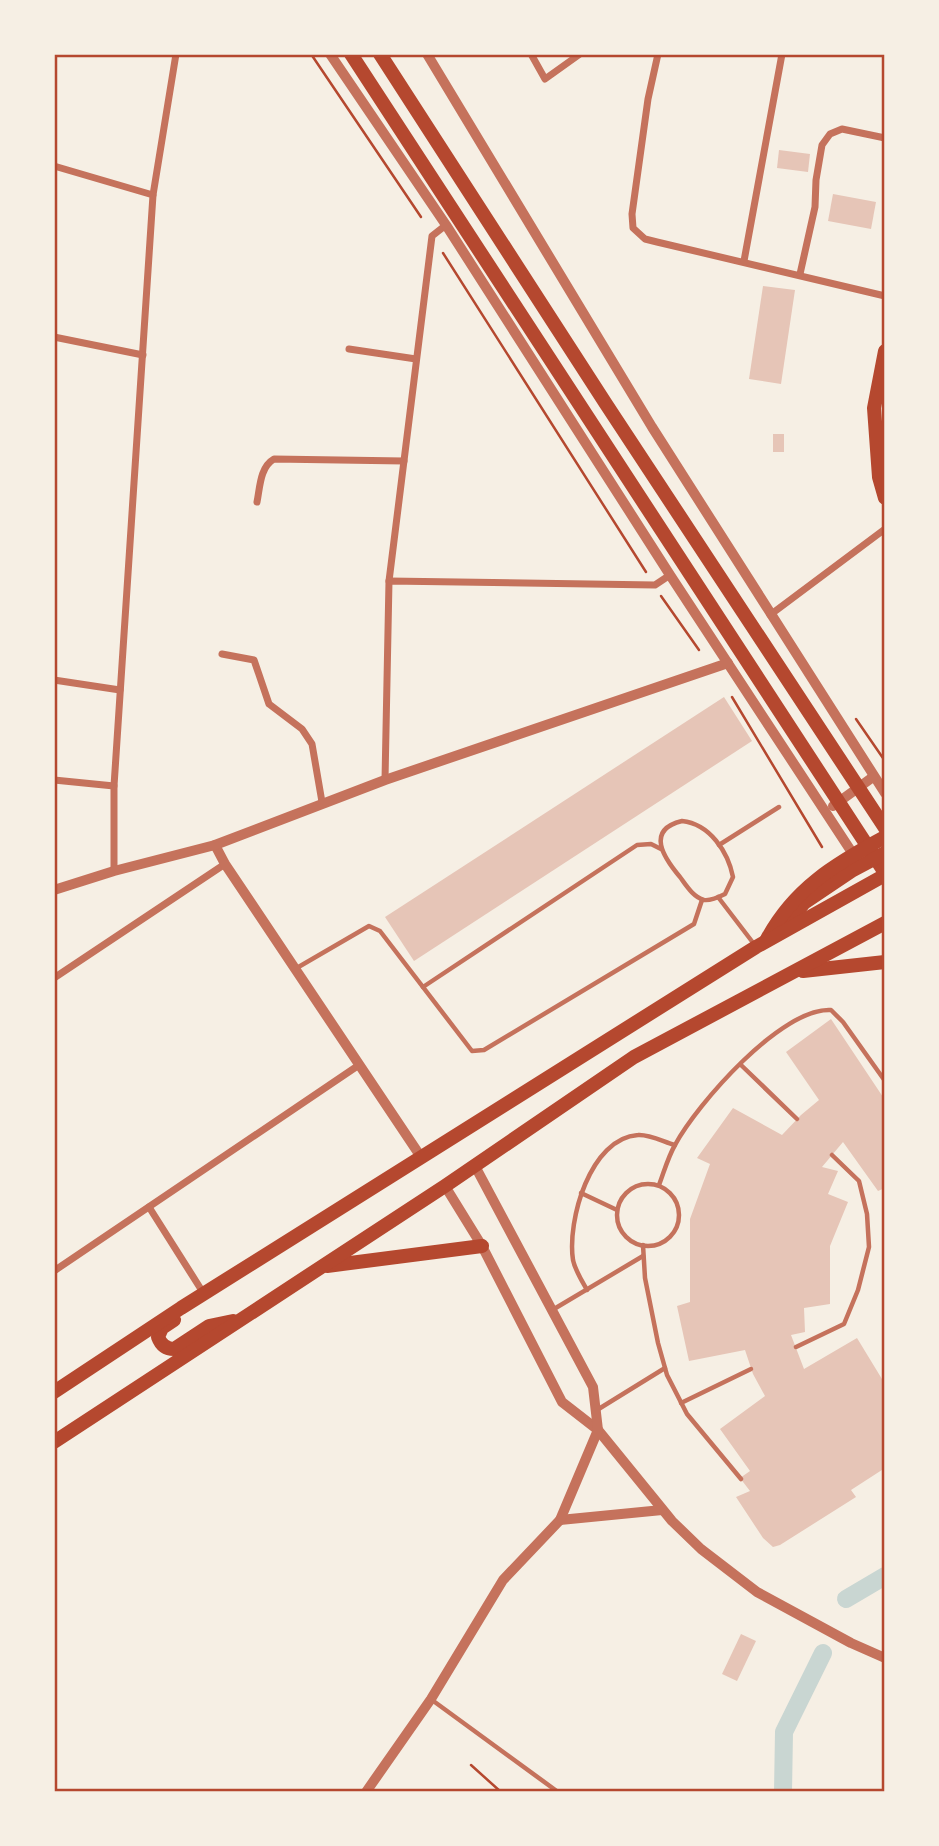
<svg xmlns="http://www.w3.org/2000/svg" width="939" height="1846" viewBox="0 0 939 1846" font-family="'Titillium Web',sans-serif">
	<style>
		.lines { fill: none; stroke-linecap: round; stroke-linejoin: round }
		.canal { stroke: #c9d6d2; stroke-width: 18 }
		.building { fill: #e6c5b7 }
		.path { stroke: #b5482f; stroke-width: 2.5 }
		.service { stroke: #c5725c; stroke-width: 4.5 }
		.minor { stroke: #c5725c; stroke-width: 7 }
		.tertiary { stroke: #c5725c; stroke-width: 10 }
		.primary { stroke: #b5482f; stroke-width: 14 }
		.trunk { stroke: #b5482f; stroke-width: 14 }
		.neatline { fill: none; stroke: #b5482f; stroke-width: 2.5 }
	</style>
	<rect width="100%" height="100%" fill="#f6efe4"/>
	<g class="lines">
		<g class="canal">
			<path d="M846 1599 885 1576"/>
			<path d="M783 1792 784 1732 823 1653"/>
		</g>
	</g>
	<g class="building">
		<path d="M779 150 810 154 808 172 777 168Z"/>
		<path d="M833 194 876 202 871 229 828 221Z"/>
		<path d="M763 286 795 290 781 384 749 379Z"/>
		<rect x="773" y="434" width="11" height="18"/>
		<path d="M724 697 752 741 414 961 385 917Z"/>
		<path d="M831 1019 885 1100V1188L878 1191 843 1142 822 1167 838 1171 828 1194 848 1202 830 1246V1304L804 1308 805 1332 791 1335 804 1369 857 1338 885 1384V1468L851 1490 856 1497 780 1545 773 1547 763 1538 736 1497 750 1491 740 1478 750 1471 720 1429 765 1396 753 1374 745 1350 689 1361 677 1306 690 1302V1219L710 1164 697 1158 733 1108 782 1135 801 1115 819 1100 786 1052Z"/>
		<path d="M741 1634 756 1641 737 1681 722 1674Z"/>
	</g>
	<g class="lines">
		<g class="path">
			<path d="M311 54 421 217"/>
			<path d="M443 253 646 572"/>
			<path d="M661 596 699 650"/>
			<path d="M732 697 822 847"/>
			<path d="M856 719 885 761"/>
			<path d="M471 1765 501 1792"/>
		</g>
		<g class="service">
			<path d="M682 821C710 824 728 852 733 877L725 894C719 897 711 901 704 900 693 897 686 885 680 877 664 858 645 830 682 821Z"/>
			<path d="M719 845 779 807"/>
			<path d="M718 897 754 944"/>
			<path d="M295 969 369 926 380 931 472 1051 484 1050 694 924 702 900"/>
			<path d="M423 987 637 845 651 844 661 849"/>
			<path d="M741 1065 797 1119"/>
			<circle cx="648" cy="1215" r="31"/>
			<path d="M659 1185C664 1172 668 1157 675 1145 697 1104 782 1007 831 1010L843 1022 885 1081"/>
			<path d="M581 1193 617 1210"/>
			<path d="M643 1245 645 1278 658 1343 667 1375 687 1414 741 1479"/>
			<path d="M587 1290C582 1281 575 1270 573 1260 567 1221 590 1138 638 1135 649 1134 664 1142 675 1145"/>
			<path d="M554 1309 643 1256"/>
			<path d="M796 1347 844 1324 858 1290 869 1247 867 1214 859 1181 832 1155"/>
			<path d="M681 1403 751 1369"/>
			<path d="M597 1410 665 1368"/>
			<path d="M432 1700 558 1792"/>
		</g>
		<g class="minor">
			<path d="M531 54 545 79 580 54"/>
			<path d="M658 54 648 99 632 214 633 228 645 239 657 242 885 296"/>
			<path d="M54 166 153 195 114 786V871"/>
			<path d="M153 195 176 54"/>
			<path d="M744 261 782 54"/>
			<path d="M800 274 815 207 816 180 822 145 830 134 842 129 885 138"/>
			<path d="M54 337 143 355"/>
			<path d="M349 349 416 359"/>
			<path d="M257 502C260 487 260 467 274 459L404 461"/>
			<path d="M389 581 432 236 446 225"/>
			<path d="M770 615 885 529"/>
			<path d="M222 654 254 660 269 704 302 729 312 744 322 802"/>
			<path d="M54 680 120 690"/>
			<path d="M54 780 114 786"/>
			<path d="M385 780 389 581 655 585 670 575"/>
			<path d="M54 978 225 864"/>
			<path d="M149 1207 204 1294"/>
			<path d="M54 1271 359 1065"/>
		</g>
		<g class="tertiary">
			<path d="M330 54 446 225 670 575 853 854"/>
			<path d="M427 54 652 427 885 793"/>
			<path d="M833 806 873 777"/>
			<path d="M215 845 225 864 421 1157"/>
			<path d="M54 890 114 871 215 845 385 780 728 663"/>
			<path d="M445 1186 482 1246 562 1402 598 1430 672 1521 701 1549 757 1592 851 1643 885 1658"/>
			<path d="M560 1520 662 1510"/>
			<path d="M366 1792 431 1699 503 1580 560 1520 598 1430 593 1387 475 1166"/>
		</g>
		<g class="primary">
			<path d="M351 54 885 873"/>
			<path d="M380 54 606 404 885 828"/>
		</g>
		<g class="trunk">
			<path d="M885 351 874 408 879 477 885 498"/>
			<path d="M786 926 804 903 853 870 885 853"/>
			<path d="M766 941C793 889 835 864 885 837"/>
			<path d="M803 971 885 962"/>
			<path d="M327 1266 482 1246"/>
			<path d="M174 1320 162 1328 158 1337C161 1345 166 1349 174 1349L209 1326 233 1321"/>
			<path d="M54 1392 181 1308 756 947 885 875"/>
			<path d="M54 1442 445 1186 634 1057 885 923"/>
		</g>
	</g>
	<rect width="939" height="1846" fill="none" stroke="#f6efe4" stroke-width="112"/>
	<rect x="56" y="56" width="827" height="1734" class="neatline"/>
</svg>
